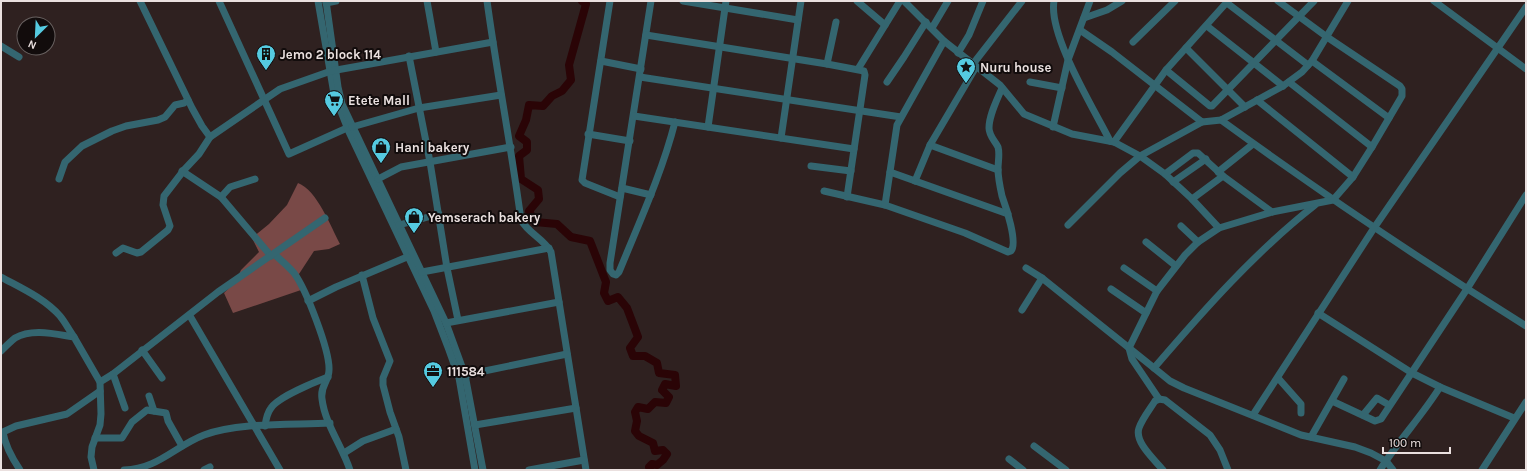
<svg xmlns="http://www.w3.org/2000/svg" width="1527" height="471" viewBox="0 0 1527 471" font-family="Karla,sans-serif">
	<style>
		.forest { fill: #794947 }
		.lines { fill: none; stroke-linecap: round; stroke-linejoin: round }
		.river { stroke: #2a0406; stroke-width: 8 }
		.minor { stroke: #346670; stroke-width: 7 }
		.labels { text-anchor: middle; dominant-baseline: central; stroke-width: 4; stroke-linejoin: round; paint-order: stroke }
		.poi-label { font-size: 13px; font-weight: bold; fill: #eae0df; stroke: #120c0c; text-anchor: start }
	</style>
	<rect width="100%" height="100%" fill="#2f2120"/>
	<path class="forest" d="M298 183C317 190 331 227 340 244L329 249 314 251 299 274 301 290 233 313 224 293 235 282 241 270 259 252 252 238 269 224 287 205Z"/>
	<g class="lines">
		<path class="river" d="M582 1 586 4 569 65 571 80 562 91 552 96 543 106 529 105 526 120 519 136 527 142V150L519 156 521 179 538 190 539 199 529 211 535 222 557 224 571 237 590 241 606 282 604 293 608 301 618 297 627 308 638 337 630 348 633 356H645L657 363 659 373 675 375 676 386 665 384 662 390 669 397 666 403 655 402 648 409 638 407 635 412 637 421 635 431 639 436 653 443 655 451 663 450 667 454 663 460 657 465 652 464 649 467 650 470"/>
		<g class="minor">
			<path d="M140 1 192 108 202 126 210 137"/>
			<path d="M219 1 289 154 347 128"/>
			<path d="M318 1 334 94 349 132 434 311 449 350 459 378 475 470"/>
			<path d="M326 1 338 87 342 104 446 323 465 375 483 470"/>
			<path d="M427 1 436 52"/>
			<path d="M487 1C497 74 511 146 521 220 528 233 544 239 551 252L586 470"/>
			<path d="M610 1 582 180 585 183 620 197"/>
			<path d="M651 1 610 263V270L613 274 616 275 619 272C639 223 662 173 675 122"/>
			<path d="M683 1 798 20"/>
			<path d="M857 1 885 25"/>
			<path d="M904 1 944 41 1000 85 1024 114 1072 134 1114 142 1140 156 1165 174 1192 199 1219 228"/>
			<path d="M1054 1C1048 35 1094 109 1110 141"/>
			<path d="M1434 1 1526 69"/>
			<path d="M326 3 336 1"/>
			<path d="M1227 3 1308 65"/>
			<path d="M1084 18 1107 10 1122 1"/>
			<path d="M1207 26 1283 86"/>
			<path d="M932 28 948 1"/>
			<path d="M1080 30 1112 52 1202 122 1221 120 1283 86 1302 72 1312 61 1348 1"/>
			<path d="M646 35 827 64 864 71 865 75 847 197"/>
			<path d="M1133 42 1175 1"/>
			<path d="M1 46 19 57"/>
			<path d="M1186 48 1245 107"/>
			<path d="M958 53 969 35 983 1"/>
			<path d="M409 56 430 162 447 268 458 320"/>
			<path d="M601 61 641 69"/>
			<path d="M1312 61 1389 118"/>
			<path d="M827 64 836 22"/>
			<path d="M973 64 1022 1"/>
			<path d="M858 69 900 1"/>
			<path d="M1166 70 1210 106H1212L1314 1"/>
			<path d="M640 77 901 117"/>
			<path d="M887 82 904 57 926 22"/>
			<path d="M1030 82 1062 88"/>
			<path d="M1289 82 1372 147"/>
			<path d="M1257 100 1353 177"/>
			<path d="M634 116 854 149"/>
			<path d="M1221 120C1320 192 1422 261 1526 326"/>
			<path d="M352 127 419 108 501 95"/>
			<path d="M708 127 726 1"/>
			<path d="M1053 127 1068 60 1090 1"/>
			<path d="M588 134 630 141"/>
			<path d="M781 138 801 1"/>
			<path d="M1114 142 1166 70 1228 1"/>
			<path d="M930 145 998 170"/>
			<path d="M811 166 851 171"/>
			<path d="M182 171 221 197 271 256"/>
			<path d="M890 172 1008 214"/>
			<path d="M1218 172 1253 144"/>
			<path d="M1165 174 1193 153H1198L1223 176 1272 212"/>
			<path d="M59 179 65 162 82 146 112 131 126 126 158 120 165 117 175 105 184 103 188 100"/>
			<path d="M378 179 401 167 511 147"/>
			<path d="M915 181 930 145 976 67"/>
			<path d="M1173 182 1206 159"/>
			<path d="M622 188 651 195"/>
			<path d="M824 191 885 205 965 233 1008 252 1011 251C1018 243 1006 207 1002 196 1000 187 998 177 998 169 998 161 1000 154 998 147 995 141 989 136 989 128 989 115 997 100 1002 88"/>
			<path d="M221 197 230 187 255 179"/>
			<path d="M1192 199 1223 176"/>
			<path d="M885 205 897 125 944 41"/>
			<path d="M399 225 439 214"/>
			<path d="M1068 225 1120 173 1140 156 1202 122"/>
			<path d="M1181 226 1198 242"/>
			<path d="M1146 242 1176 266"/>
			<path d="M116 253 123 248 137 253 141 252 168 230 170 226 163 205 164 196 184 170 199 154 210 137 280 89 331 71 493 42"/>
			<path d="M274 254C281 260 288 266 294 273 306 289 330 351 329 370 329 382 320 385 322 399 325 424 342 446 350 470"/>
			<path d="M1026 268 1042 278 1154 368 1170 381 1184 388 1301 435 1355 447 1371 453 1386 461 1393 470"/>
			<path d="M1124 268 1157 291"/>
			<path d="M422 272 549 248"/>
			<path d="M362 275 373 318 390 361 383 378V385L390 412 399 437 406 470"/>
			<path d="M1 277C21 288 44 298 60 316 65 322 69 330 74 337"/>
			<path d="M1111 289 1146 313"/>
			<path d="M308 301 336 287 407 257"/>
			<path d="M1022 310 1042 278"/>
			<path d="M1318 313 1412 373 1440 387 1514 418"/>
			<path d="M190 316 280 470"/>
			<path d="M446 323 559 302"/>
			<path d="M142 350 162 378"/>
			<path d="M1 351C5 347 10 342 15 338 32 328 55 334 74 337L100 382"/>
			<path d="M1154 368C1203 311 1256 251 1315 205"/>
			<path d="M113 374 125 408"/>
			<path d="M465 375 567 354"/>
			<path d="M1278 378 1301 404V413"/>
			<path d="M149 396 154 411"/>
			<path d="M1159 399 1155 401C1150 409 1142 419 1139 428 1134 442 1155 460 1163 470"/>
			<path d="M1332 401 1375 421 1381 419 1467 289 1526 195"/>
			<path d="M1253 415 1374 228 1526 7"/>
			<path d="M1363 415 1377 398 1389 405"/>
			<path d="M475 425 576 408"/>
			<path d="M265 426C266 419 267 413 271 408 278 397 315 382 328 377"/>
			<path d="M1311 437 1344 379"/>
			<path d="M95 438H122L132 422 147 410 166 413 168 421 182 446"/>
			<path d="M1034 446 1066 470"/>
			<path d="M344 453 363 441 396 429"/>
			<path d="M1009 459 1023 470"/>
			<path d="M20 470C12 458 5 446 3 432L16 426 67 414 100 391"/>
			<path d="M94 470 91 457 92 447 100 425 101 414 100 382 113 374 218 292 325 218"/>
			<path d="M124 470C158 469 175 446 204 435 238 422 293 425 330 423"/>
			<path d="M204 470 210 467"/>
			<path d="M529 470 584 460"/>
			<path d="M1228 470 1220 450 1210 435 1165 400 1159 399 1132 359 1129 348 1157 291 1185 255 1198 242 1219 228 1272 212 1333 200 1353 177 1372 147 1402 96V89L1400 86 1327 37 1278 1"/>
			<path d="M1380 470C1398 441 1422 416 1440 387"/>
			<path d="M1482 470 1526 402"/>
		</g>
	</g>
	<defs>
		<g id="building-pin" transform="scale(1)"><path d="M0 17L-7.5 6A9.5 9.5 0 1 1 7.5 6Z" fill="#55cae0" stroke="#120c0c"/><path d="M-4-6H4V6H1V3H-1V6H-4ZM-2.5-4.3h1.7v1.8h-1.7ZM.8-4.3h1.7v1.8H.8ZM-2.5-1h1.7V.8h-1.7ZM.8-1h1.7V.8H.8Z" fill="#111"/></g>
		<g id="sight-pin" transform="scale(1)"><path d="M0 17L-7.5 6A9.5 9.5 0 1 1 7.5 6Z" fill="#55cae0" stroke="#120c0c"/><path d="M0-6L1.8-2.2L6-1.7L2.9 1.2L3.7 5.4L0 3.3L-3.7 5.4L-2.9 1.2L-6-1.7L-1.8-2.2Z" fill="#111"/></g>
		<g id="supermarket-pin" transform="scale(1)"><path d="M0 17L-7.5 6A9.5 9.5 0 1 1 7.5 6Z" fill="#55cae0" stroke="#120c0c"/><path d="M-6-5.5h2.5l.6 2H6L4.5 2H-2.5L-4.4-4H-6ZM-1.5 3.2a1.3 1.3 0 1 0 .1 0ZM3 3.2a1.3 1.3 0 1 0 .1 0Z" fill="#111"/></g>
		<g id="shop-pin" transform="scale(1)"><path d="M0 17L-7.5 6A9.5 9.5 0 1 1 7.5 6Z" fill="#55cae0" stroke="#120c0c"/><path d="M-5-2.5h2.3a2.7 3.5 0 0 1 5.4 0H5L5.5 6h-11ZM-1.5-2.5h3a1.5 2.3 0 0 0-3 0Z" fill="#111"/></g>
		<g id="office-pin" transform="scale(1)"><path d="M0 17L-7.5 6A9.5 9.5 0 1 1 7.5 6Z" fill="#55cae0" stroke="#120c0c"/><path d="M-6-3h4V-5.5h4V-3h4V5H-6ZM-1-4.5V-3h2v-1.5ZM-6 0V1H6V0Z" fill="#111"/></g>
	</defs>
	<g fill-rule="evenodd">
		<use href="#building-pin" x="266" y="54"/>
		<use href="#sight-pin" x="966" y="67"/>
		<use href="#supermarket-pin" x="334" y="100"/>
		<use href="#shop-pin" x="381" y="147"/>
		<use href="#shop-pin" x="414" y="217"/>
		<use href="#office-pin" x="433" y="371"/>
	</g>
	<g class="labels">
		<g class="poi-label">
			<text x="280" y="54">Jemo 2 block 114</text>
			<text x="980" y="67">Nuru house</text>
			<text x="348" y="100">Etete Mall</text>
			<text x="395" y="147">Hani bakery</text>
			<text x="428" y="217">Yemserach bakery</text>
			<text x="447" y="371">111584</text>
		</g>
	</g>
	<rect width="1527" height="471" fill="none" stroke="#eae0df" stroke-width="4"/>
	<g transform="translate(36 36) rotate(204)"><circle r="19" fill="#120c0c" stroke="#686160"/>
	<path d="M0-3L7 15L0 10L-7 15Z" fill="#55cae0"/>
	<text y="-6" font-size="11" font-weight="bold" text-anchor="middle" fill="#eae0df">N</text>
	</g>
	<path d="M1383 447v6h67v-6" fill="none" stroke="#eae0df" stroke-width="2"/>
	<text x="1389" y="447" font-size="12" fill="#eae0df" stroke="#120c0c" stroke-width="3" paint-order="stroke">100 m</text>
</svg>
